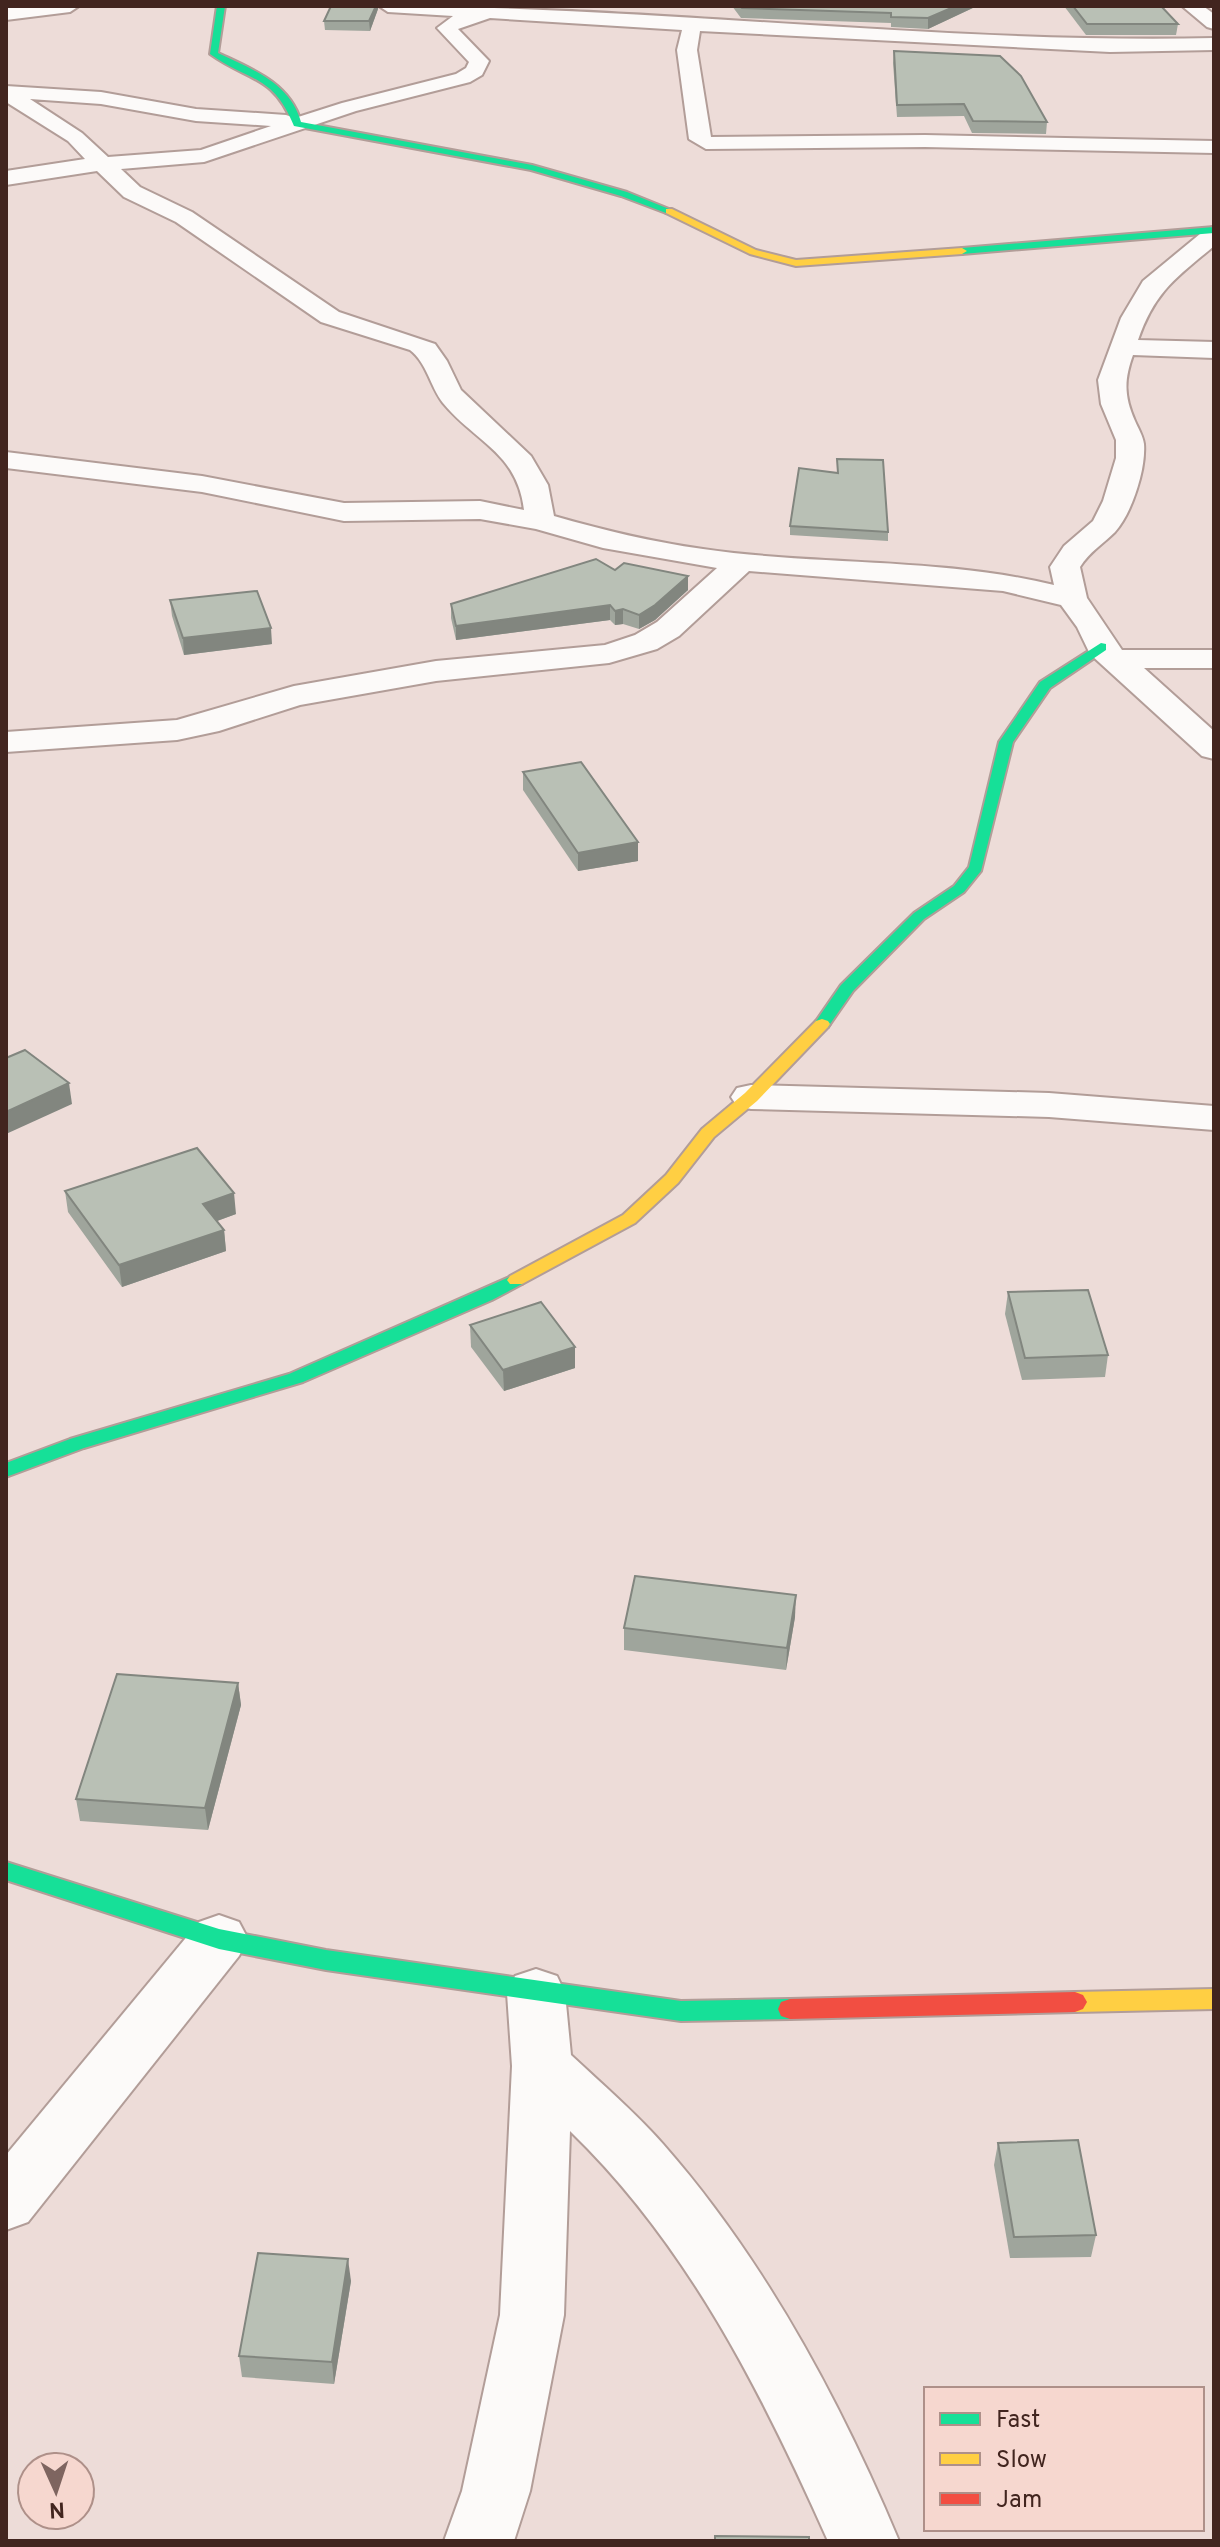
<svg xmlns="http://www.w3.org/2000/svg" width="1220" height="2547" viewBox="0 0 1220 2547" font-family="Overpass,sans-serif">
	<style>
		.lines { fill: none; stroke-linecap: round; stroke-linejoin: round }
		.street-casing { stroke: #b29d98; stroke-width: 4 }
		.fast-casing { stroke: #b29d98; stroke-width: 4 }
		.slow-casing { stroke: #b29d98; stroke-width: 4 }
		.jam-casing { stroke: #b29d98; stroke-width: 4 }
		.street { fill: #fcfaf9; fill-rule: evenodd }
		.fast { fill: #16e098; fill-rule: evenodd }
		.slow { fill: #ffcf43; fill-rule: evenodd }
		.jam { fill: #f24e42; fill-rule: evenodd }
		.wall { fill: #9fa59c }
		.shaded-wall { fill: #82867f }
		.building { fill: #b9c0b5; stroke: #82867f; stroke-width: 2 }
	</style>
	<rect width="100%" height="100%" fill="#eddcd8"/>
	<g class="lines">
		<g class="street-casing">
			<g id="street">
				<path d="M25 6H79L70 12 6 20V8Z"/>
				<path d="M379 6C657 6 935 44 1214 38V50L1110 52 700 31 697 50 711 137 925 135 1214 141V153L925 147 706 149 689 139 677 50 682 30 490 18 458 29 489 61 482 75 470 82 356 111 204 162 121 169 140 187 192 212 339 312 435 344 447 361 461 390 531 456 548 485 554 516C603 530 652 542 703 549 819 566 939 557 1054 585L1050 567 1064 546 1093 521 1103 501 1116 458V440L1101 404 1098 380 1121 318 1143 281 1206 229 1214 227V246C1176 278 1155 291 1138 340L1214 342V358L1133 355C1124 380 1124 396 1135 421 1138 428 1143 436 1144 444 1146 469 1132 513 1115 532 1103 544 1089 552 1080 567L1087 598 1122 650H1214V668H1144L1214 731V759L1202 756 1090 654 1077 627 1061 605 1003 591 749 571 679 636 657 649 609 663 436 681 300 705 219 731 177 740 6 752V732L177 720 294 686 436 661 605 645 635 635 657 622 717 568 603 548 536 529 480 519 344 521 202 492 6 468V452L202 476 344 503 480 501 524 510C517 452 475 442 443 403 430 386 427 363 410 350L321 322 176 222 124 197 97 171 6 185V171L85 159 68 141 6 102V86L101 92 196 109 286 115 295 118 342 103 456 74 466 68 469 62 437 28 453 16 388 12ZM30 99 101 104 196 121 271 126 201 150 108 157 82 133Z"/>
				<path d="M1182 6H1203L1214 14V29L1207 27Z"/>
				<path d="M751 1085 1049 1093 1214 1106V1130L1049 1117 751 1109 737 1106 731 1097 737 1088Z"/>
				<path d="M219 1915 239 1922 248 1939 239 1956 28 2222 6 2230V2155L199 1922Z"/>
				<path d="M536 1969 557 1976 565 1993 571 2055C602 2084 635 2112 663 2144 764 2259 840 2400 899 2541H828C762 2393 688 2245 570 2131L564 2315 530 2491 514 2541H444L462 2491 500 2315 512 2066 507 1993 515 1976Z"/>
			</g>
		</g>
		<g class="fast-casing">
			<g id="fast">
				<path d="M217 6H225L218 53C252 69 290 83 301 122L532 165 627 192 674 211 666 213 621 196 531 170 294 126C273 74 249 82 210 54Z"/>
				<path d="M1214 227V233L962 254 957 251 962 248Z"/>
				<path d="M1101 643 1106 644V650L1050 688 1013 742 981 871 964 892 924 919 853 991 828 1027H816L814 1024 841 985 914 913 954 886 969 867 999 742 1040 682Z"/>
				<path d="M516 1274 525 1280 522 1284 492 1300 303 1382 84 1448 6 1477V1463L70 1439 289 1374Z"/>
				<path d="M6 1862 219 1929 326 1950 681 2001 790 1999 799 2002 802 2009 799 2016 790 2019 681 2021 326 1970 219 1949 6 1880Z"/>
			</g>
		</g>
		<g class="slow-casing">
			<g id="slow">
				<path d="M666 209H672L756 250 796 260 962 248 967 251 962 254 796 266 750 254 666 213Z"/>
				<path d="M822 1019 828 1021 830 1024 828 1027 757 1101 714 1137 678 1183 635 1223 522 1284H510L507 1280 510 1276 623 1215 666 1175 702 1129 745 1093 816 1021Z"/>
				<path d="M1214 1989V2009L1075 2012 1067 2009 1063 2002 1067 1995 1075 1992Z"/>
			</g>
		</g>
		<g class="jam-casing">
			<path id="jam" d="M1075 1992 1083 1995 1087 2002 1083 2009 1075 2012 790 2019 781 2016 778 2009 781 2002 790 1999Z"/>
		</g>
		<use href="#street" class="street"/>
		<use href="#fast" class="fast"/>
		<use href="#slow" class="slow"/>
		<use href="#jam" class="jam"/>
	</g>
	<g class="wall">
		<path d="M331 6H378V9L370 31 325 30 324 21Z"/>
		<path d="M732 6H977L928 29 891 27V23L741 18Z"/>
		<path d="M1064 6H1161L1178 24 1176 35H1086Z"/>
		<path d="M894 51 1047 122 1046 134 972 133 964 116 897 117 893 63Z"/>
		<path d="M837 459 888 532V541L790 535V526L837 472Z"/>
		<path d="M615 570 688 590 655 620 639 629 623 624 615 625 610 620 456 640 451 618V604Z"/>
		<path d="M170 600 272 644 184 655 172 616Z"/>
		<path d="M523 772 638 842V861L578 871 523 790Z"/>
		<path d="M65 1191 236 1214 217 1221 224 1230 226 1251 122 1287 68 1212Z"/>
		<path d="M1008 1292 1108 1355 1105 1377 1022 1380 1005 1314Z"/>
		<path d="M470 1325 575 1368 504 1391 471 1347Z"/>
		<path d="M795 1617 786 1670 624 1650V1628Z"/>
		<path d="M238 1683 241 1705 208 1830 80 1821 76 1799Z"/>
		<path d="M998 2143 1096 2235 1091 2257 1010 2258 994 2165Z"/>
		<path d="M351 2281 334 2384 242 2377 239 2356Z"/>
	</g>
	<g class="shaded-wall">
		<path d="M376 6H378V9L370 31 369 21Z"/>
		<path d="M956 6H977L928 29V18Z"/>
		<path d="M688 576V590L655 620 639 629V615Z"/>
		<path d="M610 605V620L456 640V626Z"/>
		<path d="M623 609V624L615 625V611Z"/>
		<path d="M271 628 272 644 184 655 183 638Z"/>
		<path d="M638 842V861L578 871V853Z"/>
		<path d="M69 1083 72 1104 6 1134V1112Z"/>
		<path d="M234 1193 236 1214 206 1225 203 1204Z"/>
		<path d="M224 1230 226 1251 122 1287 119 1265Z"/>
		<path d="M575 1347V1368L504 1391 503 1370Z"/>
		<path d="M796 1595 795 1617 786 1670 787 1648Z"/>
		<path d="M238 1683 241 1705 208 1830 205 1808Z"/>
		<path d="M348 2259 351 2281 334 2384 332 2362Z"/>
	</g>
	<g class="building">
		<path d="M331 6H376L369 21H324Z"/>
		<path d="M740 6H956L928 18 891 17V13L742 8Z"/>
		<path d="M1073 6H1161L1178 24H1087Z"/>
		<path d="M894 51 1000 56 1021 76 1047 122 973 121 964 104 897 105Z"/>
		<path d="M837 459 883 460 888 532 790 526 799 468 838 473Z"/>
		<path d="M596 559 615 570 624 563 688 576 655 605 639 615 623 609 615 611 610 605 456 626 451 604Z"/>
		<path d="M257 591 271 628 183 638 170 600Z"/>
		<path d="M581 762 638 842 578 853 523 772Z"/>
		<path d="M25 1050 69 1083 6 1112V1058Z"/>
		<path d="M197 1148 234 1193 203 1204 224 1230 119 1265 65 1191Z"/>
		<path d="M1088 1290 1108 1355 1025 1358 1008 1292Z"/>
		<path d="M541 1302 575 1347 503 1370 470 1325Z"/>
		<path d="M635 1576 796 1595 787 1648 624 1628Z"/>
		<path d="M117 1674 238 1683 205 1808 76 1799Z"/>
		<path d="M1078 2140 1096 2235 1014 2237 998 2143Z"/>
		<path d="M258 2253 348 2259 332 2362 239 2356Z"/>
		<path d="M715 2536 809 2537V2541H715Z"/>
	</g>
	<rect width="1220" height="2547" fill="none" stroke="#42251f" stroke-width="16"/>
	<rect x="924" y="2387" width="280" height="144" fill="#f6d7cf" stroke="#ae9089" stroke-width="2"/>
	<rect x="940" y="2413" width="40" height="12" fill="#16e098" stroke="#ae9089" stroke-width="2"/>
	<text x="996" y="2427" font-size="24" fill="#42251f">Fast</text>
	<rect x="940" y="2453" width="40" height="12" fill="#ffcf43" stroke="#ae9089" stroke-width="2"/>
	<text x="996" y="2467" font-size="24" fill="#42251f">Slow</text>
	<rect x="940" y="2493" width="40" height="12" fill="#f24e42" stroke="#ae9089" stroke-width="2"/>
	<text x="996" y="2507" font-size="24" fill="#42251f">Jam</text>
	<g transform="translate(56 2491) rotate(177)"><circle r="38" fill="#f6d7cf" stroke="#ae9089" stroke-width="2"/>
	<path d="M0-6L14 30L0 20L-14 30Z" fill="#7e6560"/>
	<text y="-12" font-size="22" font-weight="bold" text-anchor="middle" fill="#42251f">N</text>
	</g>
</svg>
